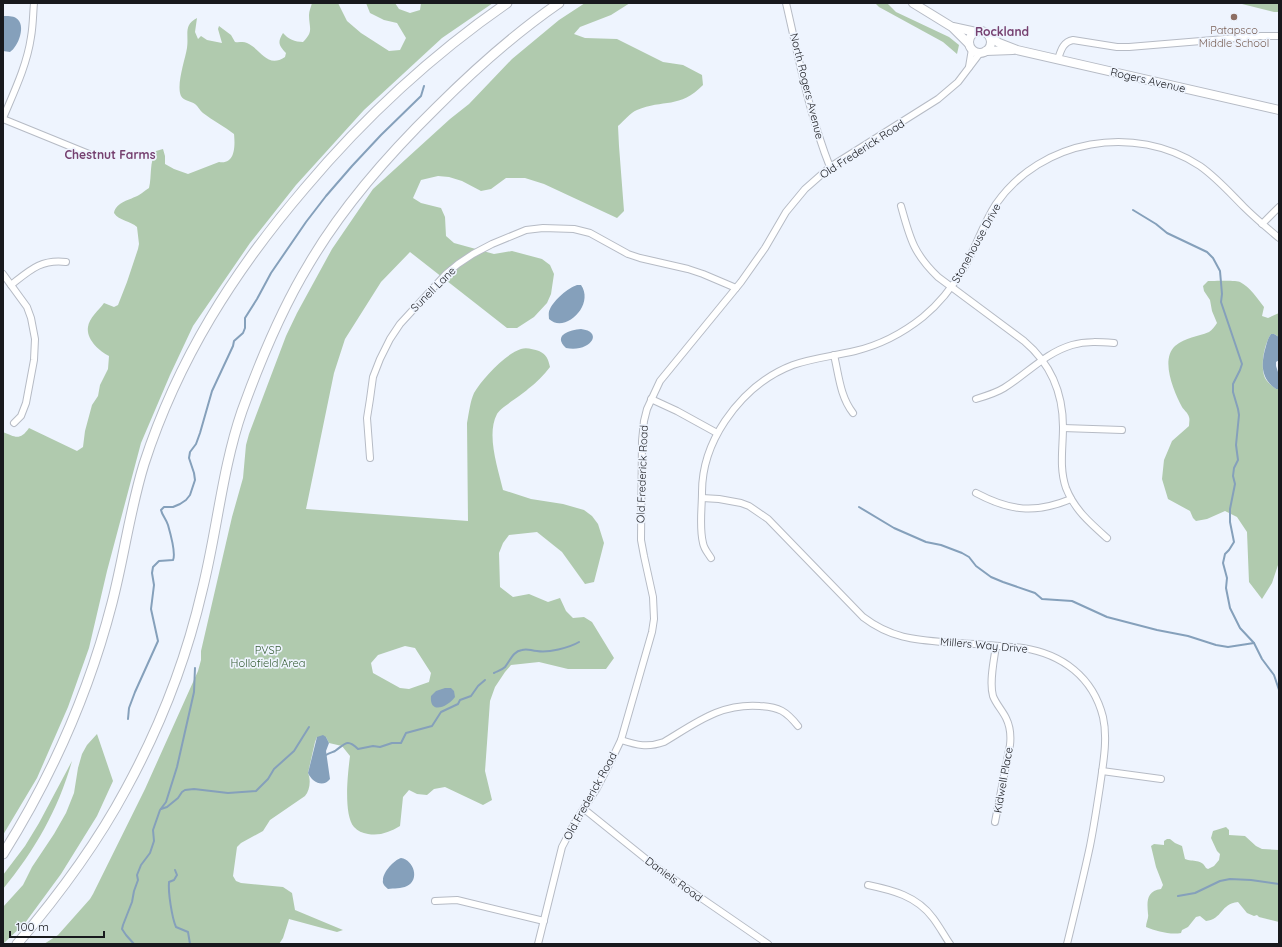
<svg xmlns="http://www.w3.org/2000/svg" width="1282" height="947" viewBox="0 0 1282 947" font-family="Quicksand,sans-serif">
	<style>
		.green { fill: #b0caae; fill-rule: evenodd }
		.water { fill: #85a0bb }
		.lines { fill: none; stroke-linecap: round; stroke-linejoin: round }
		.stream { stroke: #85a0bb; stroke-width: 2 }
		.minor-casing { stroke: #b6bbc5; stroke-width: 8 }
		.major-casing { stroke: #b6bbc5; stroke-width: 10 }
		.highway-casing { stroke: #b6bbc5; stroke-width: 11 }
		.minor { stroke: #fff; stroke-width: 6 }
		.major { stroke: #fff; stroke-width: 8 }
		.highway { stroke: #fff; stroke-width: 9 }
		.education-dot { fill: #8d6e63; stroke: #eef4fe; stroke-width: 1.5 }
		.labels { text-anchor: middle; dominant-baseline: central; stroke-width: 3.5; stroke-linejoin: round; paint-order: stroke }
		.education-label { font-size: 11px; fill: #785e54; stroke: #eef4fe }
		.street-label { font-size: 11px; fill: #18191d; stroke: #eef4fe }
		.park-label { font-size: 11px; fill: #355c33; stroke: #eef4fe }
		.neighbourhood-label { font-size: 12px; font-weight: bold; fill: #764070; stroke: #eef4fe }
	</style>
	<rect width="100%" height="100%" fill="#eef4fe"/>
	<g class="green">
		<path d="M312 3H338L347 21 361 33 389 51 400 50 406 38 397 23 384 20 370 13 366 3H395L399 9 410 13 420 10 421 3H493L442 38 364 110 296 185 250 243 193 326 170 375 141 443 107 571 89 648 68 707 37 778 3 835V432C15 437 20 441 29 428L77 451 83 447 85 431 92 405 98 396 100 385 108 369 109 356C99 351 86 339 88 327 89 318 99 310 104 303L114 307 118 305 127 282 138 249 139 244 137 227C131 221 119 221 114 213 116 202 130 200 139 195 143 193 145 190 149 188 152 175 149 163 156 151L163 149 165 156V164L174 169 188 174 219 162C236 165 235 144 234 134 224 126 213 121 203 113 200 111 198 106 195 104 191 101 184 101 181 96 176 85 185 60 187 48 189 35 183 25 197 18L195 32 198 39 201 36 207 40 222 43 218 29 219 26 231 35 235 42C239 43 243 41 247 43 261 49 267 69 285 57L286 53C279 45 277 43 283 33 288 39 295 42 303 42 314 31 309 28 309 15 309 11 311 7 312 3Z"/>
		<path d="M585 3H630L611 15 580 27 574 34 585 38 617 39 663 62 683 65 702 75 703 85C680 109 663 99 637 110 630 113 624 121 618 126L619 146 624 211 617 218 544 184 525 178H506L491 189 481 191 462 181 449 177 438 176 421 180 413 198 421 203 441 208 445 217 446 236 454 243 494 254 512 251 542 259 550 265 554 274 551 294 547 303 534 317 517 328H507L410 252 381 282 345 339 334 373 306 509 468 521 467 423C469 413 470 402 474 393 482 379 505 354 521 349 526 347 533 349 539 351 547 355 548 359 550 367 544 375 536 383 528 389 522 395 500 408 497 414 486 435 498 468 503 490L531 499 563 504 584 510 592 516 598 524 604 543 594 582 585 584 562 552 537 532 509 535 503 543 499 553 500 587 513 597 529 594 548 602 560 598 566 611 573 618 584 617 592 622 614 658 606 669H568L539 662 511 665 505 672 495 687 490 701 485 771 492 800 483 805 445 787 434 789 427 795 417 794 409 790 403 797 400 826C390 832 380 836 368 834 362 833 358 831 354 827 343 814 348 772 350 756L342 746 329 743 326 737H317L315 742 308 773C311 780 310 790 305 796L270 820 263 831 241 843 237 847 233 876 236 881 241 883 283 887 292 893 295 910 343 930 337 932 289 919 283 938 279 944H44L58 935 90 899 93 894 145 789 198 671 201 660V651L232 517 243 478 246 445 249 434 286 336 297 313 332 249 373 189 450 119 469 104 512 59 559 20ZM405 646 415 648 431 673 429 682 409 689 400 688 373 673 371 663 378 655Z"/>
		<path d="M875 3H887L896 12 949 37 959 45 957 54 943 42 879 7Z"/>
		<path d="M1238 3H1279V12H1274Z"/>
		<path d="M1208 281C1213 281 1238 280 1240 282 1250 287 1257 298 1264 307L1262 316 1268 318 1279 313V337L1274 334H1271C1264 344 1260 367 1265 378 1267 382 1272 386 1276 389H1279V562L1272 583 1262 599 1249 582 1247 532 1237 517 1225 511 1207 519 1196 521 1193 518 1190 511 1168 499 1162 479 1164 460 1172 441 1189 426C1189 423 1190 420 1189 417 1188 413 1184 410 1182 407 1174 392 1160 360 1175 346 1186 337 1197 337 1209 332 1212 330 1215 326 1217 323L1212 311 1210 300 1204 291 1203 286Z"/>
		<path d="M97 734 113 781 97 816 61 874 25 923 3 944V907L23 885 32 867 54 834 66 813 74 793 78 768 82 754 87 745Z"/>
		<path d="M72 761C58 810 35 850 3 889V875L25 846 39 823Z"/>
		<path d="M1226 827 1229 830V835L1245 836 1256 846 1262 849 1279 850V922L1259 917 1257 915 1254 916 1247 913 1238 902C1220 904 1223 919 1206 921L1200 916 1196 917 1188 927 1182 930 1181 933C1170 935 1156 931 1146 927 1146 922 1149 918 1148 914 1147 902 1146 891 1161 889L1163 885 1156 867 1151 846 1154 844 1164 845V841L1167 839H1170L1175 843 1182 846 1185 859C1193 862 1202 859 1206 868L1208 869 1214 866 1219 860 1220 854 1217 851 1211 838 1213 831Z"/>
	</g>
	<g class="water">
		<path d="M3 16C7 16 13 16 16 18 27 25 18 47 10 52L3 51Z"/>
		<path d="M577 285H581C595 305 565 334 549 319 549 316 548 312 550 309 554 300 568 288 577 285Z"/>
		<path d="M581 329C605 332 589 353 566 348 552 335 570 330 581 329Z"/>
		<path d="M1271 334H1274L1279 337V360L1276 362V366L1279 375V389H1276C1260 378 1261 363 1266 346 1267 342 1268 338 1271 334Z"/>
		<path d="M445 688H451L454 691 455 697C448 707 429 715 431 696L436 691Z"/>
		<path d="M323 735 326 737 329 743 326 751 330 779C323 788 312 782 308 773L317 737Z"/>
		<path d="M401 858C414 860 420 880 407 886 401 889 394 888 388 889 385 886 382 884 383 880 383 872 394 860 401 858Z"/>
	</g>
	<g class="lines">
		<g class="stream">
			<path d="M1133 210 1156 224 1167 233 1207 252 1213 258 1220 271 1222 294 1221 302 1242 364 1240 370 1233 384V392L1238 409 1239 415 1236 445 1238 460 1234 468 1233 476 1235 484 1230 509V522L1234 542 1229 550 1225 554 1223 563 1227 578 1226 588 1230 608 1240 628 1254 643 1262 659 1274 675 1279 690"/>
			<path d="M859 507 894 528 926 542 941 545 962 553 969 557 976 566 991 577 1003 582 1035 593 1042 599 1072 601 1107 617 1157 630 1188 636 1216 645 1228 647 1254 643"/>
			<path d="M494 673C498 671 502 670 505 667 510 661 513 651 522 650 528 648 531 651 537 651 548 653 569 648 579 642"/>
			<path d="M128 719 129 708 135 692 158 641 151 609 154 585 152 573 153 567 159 561 173 560C176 554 170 532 168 525 166 519 162 515 161 510L164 507H173L180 504 186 500 190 495 195 480 194 473 189 458 190 452 196 444 200 433 212 391 233 346 234 341 243 333 245 328V318L257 299 271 273 306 222 326 196 352 166 381 135 421 96 424 86"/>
			<path d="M326 755C329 753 333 752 335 751 345 744 347 738 358 749L373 746 380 747 392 743H401L406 733 432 726 441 712 458 704 460 700 471 696 478 686 485 680"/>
			<path d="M161 809 167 807 178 798 182 792 185 790 194 789 228 793 256 791 268 779 274 769 294 751 309 727"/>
			<path d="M175 870 177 875 174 880 169 882C168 892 172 918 176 927L188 932 190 944"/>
			<path d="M1178 896 1195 893 1220 881 1230 879 1251 880 1279 884"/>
			<path d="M134 944 126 935 122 929 123 925 132 902 134 891 138 880 137 875 141 865 150 853 154 841 153 830 160 810 166 802 177 767 194 692 195 668"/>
		</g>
		<g class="minor-casing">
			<g id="minor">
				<path d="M786 3C799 59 809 114 830 167"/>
				<path d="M1058 59C1061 50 1063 42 1073 40L1117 47H1129L1261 36H1279"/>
				<path d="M969 67 972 49"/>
				<path d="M3 118C14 92 27 65 31 37 33 26 33 14 34 3"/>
				<path d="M3 119 89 154"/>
				<path d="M901 206C910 238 913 253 938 277L1024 341C1050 363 1063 393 1063 427 1063 448 1059 468 1066 488 1074 509 1090 523 1107 538"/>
				<path d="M1262 224 1279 207"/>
				<path d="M3 274 27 307 31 318 35 339 34 360 26 403 21 416 14 423"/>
				<path d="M11 285C30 270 41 259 66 262"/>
				<path d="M834 355C839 376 840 396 853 413"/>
				<path d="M651 399 677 411 717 433"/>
				<path d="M976 399C986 396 996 393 1004 388 1027 374 1045 353 1072 345 1086 341 1100 342 1114 343"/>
				<path d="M1063 428 1122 430"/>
				<path d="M370 458 367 418 370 399 373 377 380 359 390 339 400 324 446 274 458 264 473 254 492 244 526 230 543 228 574 229 590 233 628 254 640 258 688 269 703 274 736 288"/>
				<path d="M976 493C1010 511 1035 514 1071 499"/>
				<path d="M702 498 719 499 741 503 749 506 768 519 863 617C893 640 919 640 956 643 978 644 1001 646 1023 648 1062 654 1093 677 1103 717 1108 739 1103 764 1100 786 1097 806 1094 826 1090 846 1083 879 1075 911 1067 944"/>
				<path d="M711 558C708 553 704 549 703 543 699 527 702 509 702 492 702 467 711 442 725 421 742 396 764 376 793 365 813 358 834 356 855 351 880 345 903 333 923 317 939 304 953 286 964 268 976 247 983 224 996 204 1041 139 1135 123 1200 166 1217 178 1230 193 1244 207 1255 218 1267 228 1279 238"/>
				<path d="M621 740C637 745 647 748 664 742 696 723 720 703 760 706 779 707 786 711 798 726"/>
				<path d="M1102 771 1161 779"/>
				<path d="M584 809 656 867 768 944"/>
				<path d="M995 822 1010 745C1011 736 1010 726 1006 718 1002 710 996 704 993 696 989 682 994 660 996 646"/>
				<path d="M868 885C892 890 917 896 933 918 939 926 944 935 950 944"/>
				<path d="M435 901 457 900 544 921"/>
				<path d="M538 944 562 847 574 824 597 788 610 763 621 740 652 632 654 619 653 597 644 556 641 540 642 441 644 421 647 409 660 381 741 282 765 248 786 212 805 189 830 167 938 99 958 82 980 53"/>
			</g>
		</g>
		<g class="major-casing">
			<g id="major">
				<path d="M913 3 952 27 969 44"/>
				<path d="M953 27 976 32"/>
				<circle cx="980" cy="42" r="11"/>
				<path d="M990 37 999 43 1017 50 1279 110"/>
				<path d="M986 51 1013 50"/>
			</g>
		</g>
		<g class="highway-casing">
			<g id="highway">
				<path d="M3 854C52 776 89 692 112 603 124 557 130 509 144 464 178 359 234 271 305 188 364 118 432 55 507 3"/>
				<path d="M17 944C58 896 96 845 126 789 160 727 186 660 202 591 217 532 222 469 242 411 260 361 281 310 309 264 343 206 388 155 436 108 474 70 514 34 559 3"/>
			</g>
		</g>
		<use href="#minor" class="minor"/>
		<use href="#major" class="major"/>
		<use href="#highway" class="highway"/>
	</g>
	<circle class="education-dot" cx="1234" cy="17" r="4"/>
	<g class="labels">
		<g class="education-label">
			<text x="1234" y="30">Patapsco<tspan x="1234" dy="13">Middle School</tspan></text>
		</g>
		<g class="street-label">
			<text transform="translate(1148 80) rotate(13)">Rogers Avenue</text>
			<text transform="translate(807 86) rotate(76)">North Rogers Avenue</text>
			<text transform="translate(862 149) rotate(-33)">Old Frederick Road</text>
			<text transform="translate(976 243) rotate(-61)">Stonehouse Drive</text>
			<text transform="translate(433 289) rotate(-45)">Sunell Lane</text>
			<text transform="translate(642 474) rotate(-88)">Old Frederick Road</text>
			<text transform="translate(984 645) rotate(5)">Millers Way Drive</text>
			<text transform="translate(1003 780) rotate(-80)">Kidwell Place</text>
			<text transform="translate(590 796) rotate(-61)">Old Frederick Road</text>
			<text transform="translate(674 879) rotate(36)">Daniels Road</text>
		</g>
		<g class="park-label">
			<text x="268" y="650">PVSP<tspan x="268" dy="13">Hollofield Area</tspan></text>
		</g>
		<g class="neighbourhood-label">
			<text x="1002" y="31">Rockland</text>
			<text x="110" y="154">Chestnut Farms</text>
		</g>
	</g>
	<rect width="1282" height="947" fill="none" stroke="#18191d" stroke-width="8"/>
	<path d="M10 931v6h94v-6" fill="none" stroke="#18191d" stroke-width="2"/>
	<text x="16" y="931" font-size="12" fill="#18191d" stroke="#eef4fe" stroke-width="3" paint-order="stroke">100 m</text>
</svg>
